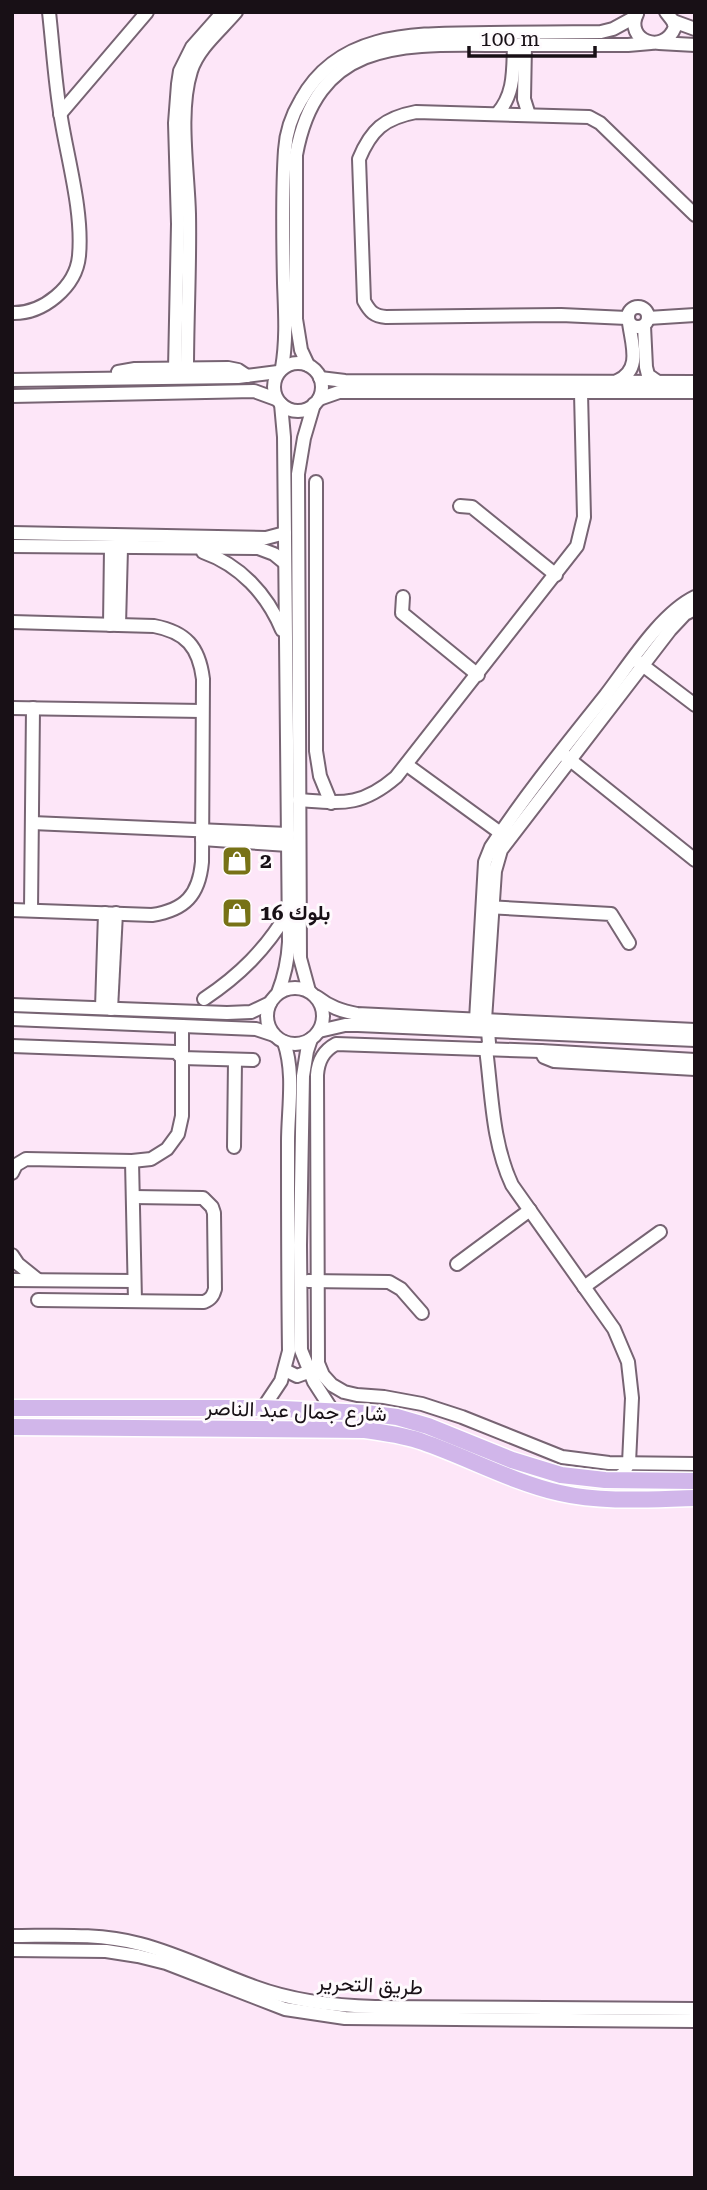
<svg xmlns="http://www.w3.org/2000/svg" width="707" height="2190" viewBox="0 0 707 2190" font-family="'Roboto Serif',Vazirmatn,serif">
	<style>
		.lines { fill: none; stroke-linecap: round; stroke-linejoin: round }
		.minor-casing { stroke: #776473; stroke-width: 16 }
		.major-casing { stroke: #fff; stroke-width: 19 }
		.minor { stroke: #fff; stroke-width: 12 }
		.major { stroke: #d1b6ea; stroke-width: 16 }
		.labels { text-anchor: middle; dominant-baseline: central; stroke-width: 6; stroke-linejoin: round; paint-order: stroke }
		.poi-label { font-size: 21px; font-weight: bold; fill: #181016; stroke: #fefafd; text-anchor: start }
		.street-label { font-size: 21px; fill: #181016; stroke: #fefafd }
	</style>
	<rect width="100%" height="100%" fill="#fde6f8"/>
	<g class="lines">
		<g class="minor-casing">
			<g id="minor">
				<path d="M637 14C624 39 663 57 675 27L673 21 666 12"/>
				<path d="M673 21 695 29"/>
				<path d="M659 43 695 45"/>
				<path d="M525 45 524 99 529 115"/>
				<path d="M60 114 147 12"/>
				<path d="M497 114C515 94 513 70 514 45"/>
				<circle cx="638" cy="317" r="10"/>
				<path d="M12 313C43 314 76 287 79 256 83 212 68 161 61 118 55 83 53 48 49 12"/>
				<path d="M627 318 561 315 386 317C374 316 370 312 364 301L359 159C371 130 384 118 416 112L589 117 600 123 695 215"/>
				<path d="M648 318 695 315"/>
				<path d="M644 326 646 367 648 375 658 382"/>
				<circle cx="298" cy="387" r="24"/>
				<path d="M308 365 301 350 296 319V155C317 40 400 44 494 45 539 45 583 45 628 45L651 43"/>
				<path d="M282 368C287 339 285 311 284 283 283 239 282 194 285 150 286 132 292 115 301 100 340 29 420 34 490 33 527 33 564 32 601 32L613 29 635 17"/>
				<path d="M175 369 178 224 175 123 178 84 180 71 192 47 223 12"/>
				<path d="M187 369C187 317 190 265 189 214 188 171 178 112 191 71 198 48 221 30 236 12"/>
				<path d="M118 372 135 369 228 368 238 370 247 376"/>
				<path d="M320 378 345 381 695 382"/>
				<path d="M12 380 238 377 278 372"/>
				<path d="M617 381C642 370 632 345 629 323"/>
				<path d="M12 396 254 391 276 399"/>
				<path d="M319 399 339 392H695"/>
				<path d="M316 482V751L320 776 331 803"/>
				<path d="M460 506 472 507 556 575"/>
				<path d="M12 533 266 538 285 533"/>
				<path d="M12 546 258 548 274 554 285 563"/>
				<path d="M203 552C240 565 267 594 282 630"/>
				<path d="M403 597 402 613 478 675"/>
				<path d="M12 622 154 626C186 632 199 647 203 679L202 862C199 895 185 910 152 915L12 910"/>
				<path d="M110 625 111 548"/>
				<path d="M119 625 121 548"/>
				<path d="M637 661 695 705"/>
				<path d="M12 708 202 711"/>
				<path d="M564 755 695 860"/>
				<path d="M407 765 506 837"/>
				<path d="M299 800C342 803 361 807 396 777L577 546 584 517 581 393"/>
				<path d="M32 823 288 834"/>
				<path d="M202 839 288 845"/>
				<path d="M486 907 611 914 629 943"/>
				<path d="M31 910 33 708"/>
				<circle cx="295" cy="1016" r="28"/>
				<path d="M309 991 300 958 298 474 304 438 314 404"/>
				<path d="M278 993C285 975 288 960 289 942L284 437 281 404"/>
				<path d="M317 997C330 1007 341 1011 357 1014L695 1030"/>
				<path d="M204 999C240 975 266 949 288 912"/>
				<path d="M12 1005 227 1013 251 1012 270 1003"/>
				<path d="M102 1008 105 913"/>
				<path d="M111 1009 116 913"/>
				<path d="M12 1019 256 1029 274 1035"/>
				<path d="M476 1020 485 862 491 847C526 794 566 745 605 696 629 665 660 614 695 597"/>
				<path d="M485 1020 495 871 501 850 670 630 685 614 695 609"/>
				<path d="M182 1026V1058L253 1060"/>
				<path d="M319 1031 345 1025H358L695 1040"/>
				<path d="M488 1031 489 1043 486 1049C492 1095 492 1142 512 1185L614 1329 628 1362 632 1398 629 1463 623 1474 614 1480"/>
				<path d="M311 1039 307 1051 303 1076 300 1245 301 1350 314 1382 334 1413"/>
				<path d="M12 1046 176 1052 182 1058V1116L178 1134 167 1149 151 1159 132 1161 26 1159 16 1165 12 1173"/>
				<path d="M541 1051 544 1057 554 1061 695 1069"/>
				<path d="M695 1060 541 1051 336 1044C323 1051 318 1061 317 1075L318 1363 323 1375 332 1385 344 1392 357 1395 384 1397 422 1404 462 1417 562 1457 609 1463 695 1464"/>
				<path d="M234 1147 235 1060"/>
				<path d="M132 1161 135 1301"/>
				<path d="M12 1255 18 1264 38 1280"/>
				<path d="M457 1264 530 1210"/>
				<path d="M12 1280 134 1281"/>
				<path d="M308 1281 389 1282 401 1289 422 1313"/>
				<path d="M584 1287 660 1232"/>
				<path d="M38 1300 204 1302C211 1299 213 1296 215 1289L214 1213 212 1207 203 1198 133 1197"/>
				<path d="M285 1370 297 1376 308 1372"/>
				<path d="M263 1408 281 1381 289 1351C288 1281 288 1212 288 1142 288 1109 295 1074 284 1042"/>
				<path d="M12 1936C55 1936 98 1933 140 1944 179 1954 216 1973 255 1987 293 2001 334 2006 375 2007L695 2009"/>
				<path d="M12 1950 106 1951 138 1956 166 1963 285 2009 345 2018 695 2021"/>
			</g>
		</g>
		<g class="major-casing">
			<g id="major">
				<path d="M12 1408H263L366 1413 397 1417 428 1426 512 1460 561 1475 605 1480 695 1481"/>
				<path d="M12 1427 365 1430C385 1433 404 1435 423 1442 469 1458 512 1482 560 1493 603 1503 651 1499 695 1498"/>
			</g>
		</g>
		<use href="#minor" class="minor"/>
		<use href="#major" class="major"/>
	</g>
	<defs>
		<g id="shop-square" transform="scale(1.575)"><rect x="-9" y="-9" width="18" height="18" rx="4" fill="#777216" stroke="#fefafd"/><path d="M-5-2.5h2.3a2.7 3.5 0 0 1 5.4 0H5L5.5 6h-11ZM-1.5-2.5h3a1.5 2.3 0 0 0-3 0Z" fill="#fff"/></g>
	</defs>
	<g fill-rule="evenodd">
		<use href="#shop-square" x="237" y="861"/>
		<use href="#shop-square" x="237" y="913"/>
	</g>
	<g class="labels">
		<g class="poi-label">
			<text x="260" y="861">2</text>
			<text x="260" y="913">بلوك 16</text>
		</g>
		<g class="street-label">
			<text transform="translate(296 1411) rotate(2)">شارع جمال عبد الناصر</text>
			<text transform="translate(370 1985) rotate(3)">طريق التحرير</text>
		</g>
	</g>
	<rect width="707" height="2190" fill="none" stroke="#181016" stroke-width="28"/>
	<path d="M469 46v10h126v-10" fill="none" stroke="#181016" stroke-width="3.5"/>
	<text x="480" y="46" font-size="21" fill="#181016" stroke="#fefafd" stroke-width="5" paint-order="stroke">100 m</text>
</svg>
